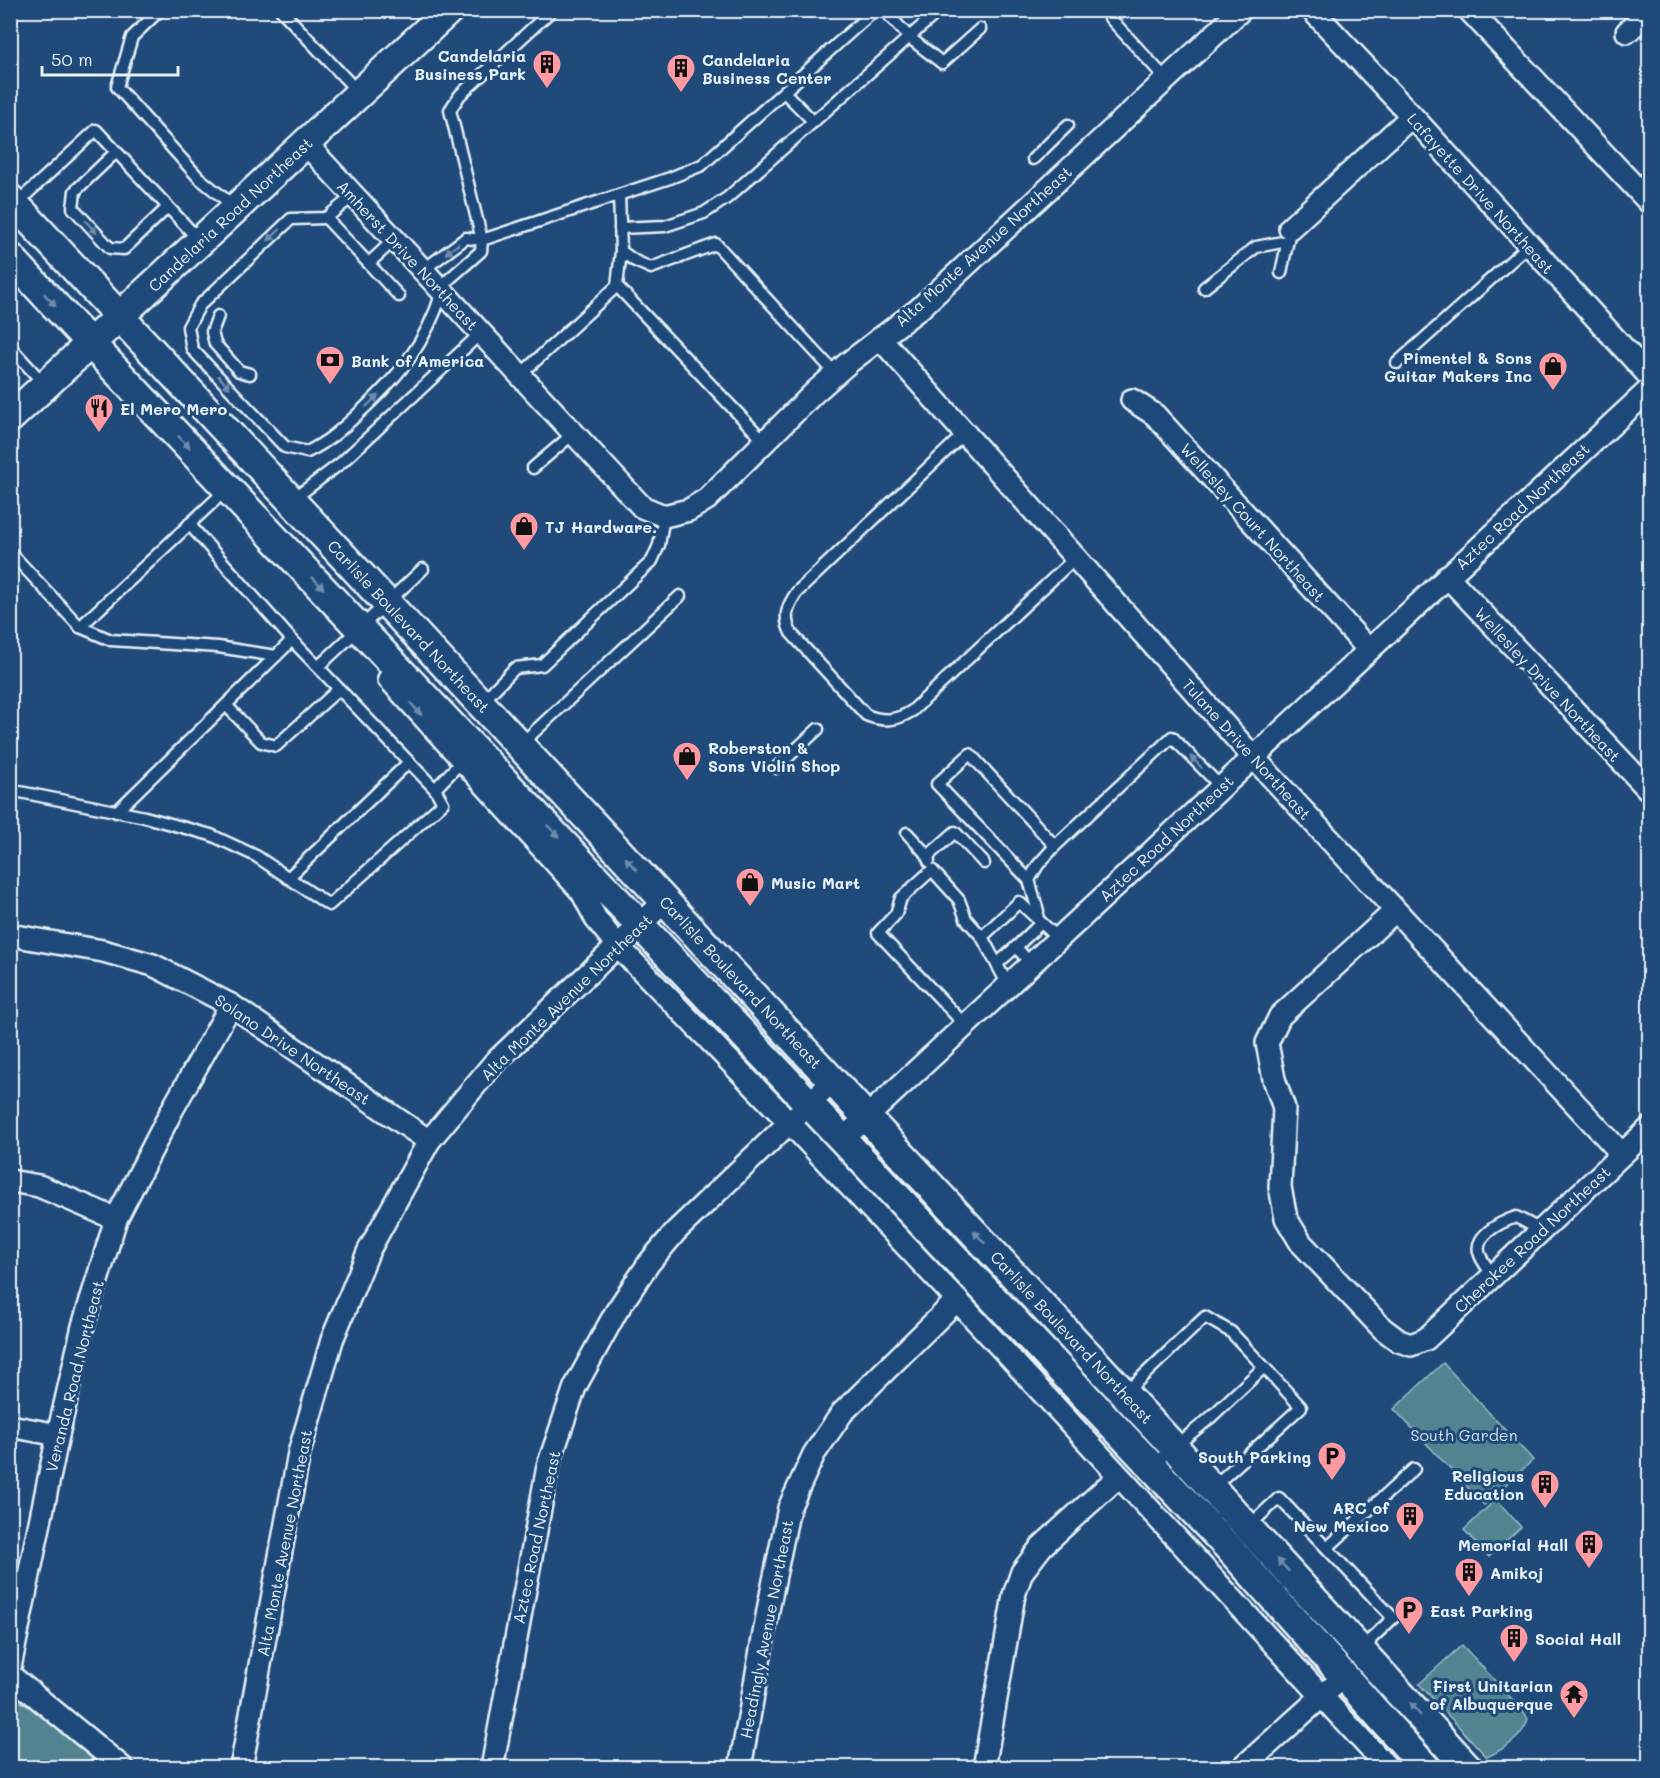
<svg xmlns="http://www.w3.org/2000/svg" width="1660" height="1778" viewBox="0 0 1660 1778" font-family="Mali,sans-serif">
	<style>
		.green { fill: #518490; stroke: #9cbac4; stroke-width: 1.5 }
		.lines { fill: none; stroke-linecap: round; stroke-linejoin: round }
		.lane-casing { stroke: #e8f1f8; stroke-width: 15 }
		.street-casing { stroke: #e8f1f8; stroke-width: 26 }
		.secondary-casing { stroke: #e8f1f8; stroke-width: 33 }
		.lane { stroke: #1f4a7a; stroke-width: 10 }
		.street { stroke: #1f4a7a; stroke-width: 21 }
		.secondary { stroke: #1f4a7a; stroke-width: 28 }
		.oneway { fill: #6f8dac }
		.labels { text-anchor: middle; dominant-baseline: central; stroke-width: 6; stroke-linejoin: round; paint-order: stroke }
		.poi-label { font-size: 16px; font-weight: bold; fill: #e8f1f8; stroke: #1f4a7a; text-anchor: start }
		.street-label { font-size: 16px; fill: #e8f1f8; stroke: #1f4a7a }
		.park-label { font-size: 16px; fill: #d1e1e8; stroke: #1f4a7a }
	</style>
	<rect width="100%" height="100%" fill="#1f4a7a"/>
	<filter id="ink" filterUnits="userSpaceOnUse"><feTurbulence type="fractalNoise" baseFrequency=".0167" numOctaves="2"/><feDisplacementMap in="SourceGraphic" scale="12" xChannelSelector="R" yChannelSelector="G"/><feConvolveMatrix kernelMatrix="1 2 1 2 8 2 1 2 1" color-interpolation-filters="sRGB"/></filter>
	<g filter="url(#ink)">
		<g class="green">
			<path d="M1443 1363 1533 1460 1484 1505 1394 1409Z"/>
			<path d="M1496 1499 1521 1527 1489 1557 1464 1530Z"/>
			<path d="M1462 1645 1524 1712 1528 1719C1522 1739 1505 1748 1487 1757L1419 1684Z"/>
			<path d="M10 1697C45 1712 75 1742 103 1767H11Z"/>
		</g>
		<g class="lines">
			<g class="lane-casing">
				<g id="lane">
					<path d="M160 10 132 37 117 87 199 178 236 208"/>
					<path d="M281 10 359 93"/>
					<path d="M552 10 460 95 450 110 482 240 670 178 702 165 875 10"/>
					<path d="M884 10 910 38 942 63 980 29"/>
					<path d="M1119 10 1110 18 1166 79"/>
					<path d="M784 92 814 122"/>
					<path d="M116 152 75 191 73 208 110 248 124 249 168 207"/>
					<path d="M1033 159 1068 125"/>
					<path d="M619 195 621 251 635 261 651 268 716 244 836 374"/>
					<path d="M353 196 326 218 291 219 200 305 188 327 192 349 285 447 307 452C328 442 342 429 359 413 398 377 426 344 442 292"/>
					<path d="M17 203 96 130 200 241"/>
					<path d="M326 218 399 296"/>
					<path d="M620 228 665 226 704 213 727 198 940 10"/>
					<path d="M369 263 395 239"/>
					<path d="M423 270 466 238 482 240 481 251 439 288"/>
					<path d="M1281 273 1289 235"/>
					<path d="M617 286 765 442"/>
					<path d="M1204 288 1256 247 1288 241"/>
					<path d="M218 316 212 332 215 344 239 371 250 374"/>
					<path d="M10 351 13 350 45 385"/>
					<path d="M1397 363 1529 245"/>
					<path d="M520 375 617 286 621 251"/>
					<path d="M965 433 797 592C787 606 783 617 791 633L866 715C883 722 896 721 912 711L1075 558"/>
					<path d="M533 468 574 433"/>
					<path d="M292 500 341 463 481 333"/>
					<path d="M189 524 292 640"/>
					<path d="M10 552 80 627 111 640 218 647 276 656 292 640 435 789 443 803 329 905 256 856 211 835 145 817 10 790"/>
					<path d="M80 627 228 488"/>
					<path d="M318 667 423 569"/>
					<path d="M481 703 515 668 542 665 652 561 659 545 664 516"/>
					<path d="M226 705 261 742 276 746 339 689"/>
					<path d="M520 745 680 596"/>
					<path d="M776 768 818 729"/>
					<path d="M435 789 464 759"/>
					<path d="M116 812 276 656"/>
					<path d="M907 833 928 856 929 861"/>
					<path d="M928 856 955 832 984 863"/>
					<path d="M288 878 409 762"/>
					<path d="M1029 880 1038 865 1055 846 1172 737 1221 787"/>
					<path d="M1037 919 1038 911 1029 880 937 784 970 754 1055 846"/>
					<path d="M1016 947 1041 923"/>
					<path d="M997 964 1016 947 1031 964"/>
					<path d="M1008 985 982 937 1019 902 1058 938"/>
					<path d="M965 1025 878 933 896 914 901 898 932 870 959 900 966 919 982 937"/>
					<path d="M1493 1276C1489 1269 1483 1263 1480 1255 1472 1236 1501 1222 1516 1217L1541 1230"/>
					<path d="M1125 1393 1205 1317 1231 1332 1264 1367"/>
					<path d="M1151 1466 1210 1418 1264 1367 1301 1407 1213 1487"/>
					<path d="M1249 1526 1279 1498 1393 1618 1371 1639 1367 1652"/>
					<path d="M1327 1548 1414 1469"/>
				</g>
			</g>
			<g class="street-casing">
				<g id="street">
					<path d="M1312 10 1412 116 1650 377"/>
					<path d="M1469 10 1650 203"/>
					<path d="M1627 32 1650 11"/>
					<path d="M306 144 642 507 664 516 689 510 707 499 815 392 848 363 919 309 1241 10"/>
					<path d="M1290 228 1412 116"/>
					<path d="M880 338 1253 757 1622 1154"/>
					<path d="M1132 400 1155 415 1369 650"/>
					<path d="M1447 576 1650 791"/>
					<path d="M389 679 582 892 596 919 617 945 789 1122 957 1300 1388 1768"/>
					<path d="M1395 911 1280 1016 1267 1043 1274 1079 1284 1108 1280 1187 1286 1218 1301 1243 1383 1329 1399 1341 1411 1345 1426 1339 1650 1128"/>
					<path d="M10 935 103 951 153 965 231 1005 429 1141"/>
					<path d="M842 1140 1650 389"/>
					<path d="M10 1181 39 1186 116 1219"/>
					<path d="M10 1426 58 1435"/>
					<path d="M10 1667 58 1435 83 1326 116 1219 172 1110 231 1005"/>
					<path d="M10 1675 123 1768"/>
					<path d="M241 1768 299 1453 332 1340 369 1250 429 1141 494 1063 665 901"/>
					<path d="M492 1768 548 1466 575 1387 616 1312 649 1263 676 1231 833 1081"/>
					<path d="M740 1768 769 1605 789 1508 814 1454 842 1413 957 1300"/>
					<path d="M984 1768 1014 1595 1022 1572 1042 1546 1118 1477"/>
					<path d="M1242 1768 1331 1688"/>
				</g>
			</g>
			<g class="secondary-casing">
				<g id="secondary">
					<path d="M10 199 1174 1447 1468 1768"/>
					<path d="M10 257 90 343 1228 1547 1426 1768"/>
					<path d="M10 418 449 10"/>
				</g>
			</g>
			<use href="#lane" class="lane"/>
			<use href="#street" class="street"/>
			<use href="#secondary" class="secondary"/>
		</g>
		<defs><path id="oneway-solid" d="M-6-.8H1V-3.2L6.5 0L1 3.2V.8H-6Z" transform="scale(1.5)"/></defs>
		<g class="oneway">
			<use href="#oneway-solid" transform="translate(91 227) rotate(48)"/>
			<use href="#oneway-solid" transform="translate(274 235) rotate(137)"/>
			<use href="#oneway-solid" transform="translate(452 249) rotate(142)"/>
			<use href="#oneway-solid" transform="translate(50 300) rotate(47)"/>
			<use href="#oneway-solid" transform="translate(224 382) rotate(47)"/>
			<use href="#oneway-solid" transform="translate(372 401) rotate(-44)"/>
			<use href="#oneway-solid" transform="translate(184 442) rotate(46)"/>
			<use href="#oneway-solid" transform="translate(318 583) rotate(46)"/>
			<use href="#oneway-solid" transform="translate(416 709) rotate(48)"/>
			<use href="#oneway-solid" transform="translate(1196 762) rotate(-134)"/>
			<use href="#oneway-solid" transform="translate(553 831) rotate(46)"/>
			<use href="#oneway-solid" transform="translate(631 864) rotate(-133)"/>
			<use href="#oneway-solid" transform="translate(979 1237) rotate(-133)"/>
			<use href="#oneway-solid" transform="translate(1283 1565) rotate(-133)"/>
			<use href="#oneway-solid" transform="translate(1415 1709) rotate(-132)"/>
		</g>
	</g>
	<defs>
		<g id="building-pin" transform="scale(1.5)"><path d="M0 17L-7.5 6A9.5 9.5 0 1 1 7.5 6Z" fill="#ff9aa2" stroke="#1f4a7a"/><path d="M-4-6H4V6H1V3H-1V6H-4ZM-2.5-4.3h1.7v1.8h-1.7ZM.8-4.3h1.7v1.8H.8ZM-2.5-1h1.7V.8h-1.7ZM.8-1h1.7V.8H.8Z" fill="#111"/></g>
		<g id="bank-pin" transform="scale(1.5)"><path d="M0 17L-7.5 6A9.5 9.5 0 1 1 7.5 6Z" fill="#ff9aa2" stroke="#1f4a7a"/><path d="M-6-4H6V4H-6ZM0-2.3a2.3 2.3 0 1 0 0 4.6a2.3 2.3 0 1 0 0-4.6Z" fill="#111"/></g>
		<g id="shop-pin" transform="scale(1.5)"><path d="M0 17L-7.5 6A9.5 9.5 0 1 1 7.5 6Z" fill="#ff9aa2" stroke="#1f4a7a"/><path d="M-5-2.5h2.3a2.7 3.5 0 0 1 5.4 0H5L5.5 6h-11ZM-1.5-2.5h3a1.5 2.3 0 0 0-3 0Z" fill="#111"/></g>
		<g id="restaurant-pin" transform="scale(1.5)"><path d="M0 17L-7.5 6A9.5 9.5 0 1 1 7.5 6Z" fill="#ff9aa2" stroke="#1f4a7a"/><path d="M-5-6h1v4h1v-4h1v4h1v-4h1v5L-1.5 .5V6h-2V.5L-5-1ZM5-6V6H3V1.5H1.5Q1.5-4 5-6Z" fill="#111"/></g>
		<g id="parking-pin" transform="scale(1.5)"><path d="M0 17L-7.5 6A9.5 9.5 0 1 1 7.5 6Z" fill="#ff9aa2" stroke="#1f4a7a"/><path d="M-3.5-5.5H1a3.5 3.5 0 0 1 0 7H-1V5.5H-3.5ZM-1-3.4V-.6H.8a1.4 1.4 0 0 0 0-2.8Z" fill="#111"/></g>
		<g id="temple-pin" transform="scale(1.5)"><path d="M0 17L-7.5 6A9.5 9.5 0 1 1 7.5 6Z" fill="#ff9aa2" stroke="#1f4a7a"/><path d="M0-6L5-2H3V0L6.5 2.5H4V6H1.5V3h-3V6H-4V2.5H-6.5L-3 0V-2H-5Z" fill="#111"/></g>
	</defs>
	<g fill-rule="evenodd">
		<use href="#building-pin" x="547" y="64"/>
		<use href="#building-pin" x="681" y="68"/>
		<use href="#bank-pin" x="330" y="360"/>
		<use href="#shop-pin" x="1553" y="366"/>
		<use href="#restaurant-pin" x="99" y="408"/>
		<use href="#shop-pin" x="524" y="526"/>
		<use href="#shop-pin" x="687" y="756"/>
		<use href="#shop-pin" x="750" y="882"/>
		<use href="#parking-pin" x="1332" y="1456"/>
		<use href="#building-pin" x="1545" y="1484"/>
		<use href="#building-pin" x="1410" y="1516"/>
		<use href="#building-pin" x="1589" y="1544"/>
		<use href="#building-pin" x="1469" y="1572"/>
		<use href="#parking-pin" x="1409" y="1610"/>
		<use href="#building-pin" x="1514" y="1638"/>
		<use href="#temple-pin" x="1574" y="1694"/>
	</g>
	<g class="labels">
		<g class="poi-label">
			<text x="526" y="55" text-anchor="end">Candelaria<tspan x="526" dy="18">Business Park</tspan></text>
			<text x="702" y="59">Candelaria<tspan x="702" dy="18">Business Center</tspan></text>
			<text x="1532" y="357" text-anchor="end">Pimentel &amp; Sons<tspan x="1532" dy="18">Guitar Makers Inc</tspan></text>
			<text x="351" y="360">Bank of America</text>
			<text x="120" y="408">El Mero Mero</text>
			<text x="545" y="526">TJ Hardware.</text>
			<text x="708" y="747">Roberston &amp;<tspan x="708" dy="18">Sons Violin Shop</tspan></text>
			<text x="771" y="882">Music Mart</text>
			<text x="1311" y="1456" text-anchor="end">South Parking</text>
			<text x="1524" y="1475" text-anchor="end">Religious<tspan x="1524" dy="18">Education</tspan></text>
			<text x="1389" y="1507" text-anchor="end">ARC of<tspan x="1389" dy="18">New Mexico</tspan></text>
			<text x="1568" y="1544" text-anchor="end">Memorial Hall</text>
			<text x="1490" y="1572">Amikoj</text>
			<text x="1430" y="1610">East Parking</text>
			<text x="1535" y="1638">Social Hall</text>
			<text x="1553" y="1685" text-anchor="end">First Unitarian<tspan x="1553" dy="18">of Albuquerque</tspan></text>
		</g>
		<g class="street-label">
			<text transform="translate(1481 193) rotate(48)">Lafayette Drive Northeast</text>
			<text transform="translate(230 214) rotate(-43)">Candelaria Road Northeast</text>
			<text transform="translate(983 246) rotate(-42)">Alta Monte Avenue Northeast</text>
			<text transform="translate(408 255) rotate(47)">Amherst Drive Northeast</text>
			<text transform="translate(1522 506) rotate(-43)">Aztec Road Northeast</text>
			<text transform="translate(1253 522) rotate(48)">Wellesley Court Northeast</text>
			<text transform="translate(409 626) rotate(47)">Carlisle Boulevard Northeast</text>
			<text transform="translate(1548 684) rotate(47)">Wellesley Drive Northeast</text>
			<text transform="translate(1247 749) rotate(48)">Tulane Drive Northeast</text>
			<text transform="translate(1166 838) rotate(-43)">Aztec Road Northeast</text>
			<text transform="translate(741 982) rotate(47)">Carlisle Boulevard Northeast</text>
			<text transform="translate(566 997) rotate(-44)">Alta Monte Avenue Northeast</text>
			<text transform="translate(293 1049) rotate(34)">Solano Drive Northeast</text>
			<text transform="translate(1532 1239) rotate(-43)">Cherokee Road Northeast</text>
			<text transform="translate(1072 1337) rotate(47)">Carlisle Boulevard Northeast</text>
			<text transform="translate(74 1376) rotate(-76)">Veranda Road Northeast</text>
			<text transform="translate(536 1537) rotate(-78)">Aztec Road Northeast</text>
			<text transform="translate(284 1543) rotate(-79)">Alta Monte Avenue Northeast</text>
			<text transform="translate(766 1629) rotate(-79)">Headingly Avenue Northeast</text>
		</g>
		<g class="park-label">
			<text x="1464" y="1434">South Garden</text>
		</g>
	</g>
	<rect width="1660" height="1778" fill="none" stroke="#1f4a7a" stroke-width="36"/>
	<rect x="18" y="18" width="1624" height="1742" fill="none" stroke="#e8f1f8" stroke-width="2" filter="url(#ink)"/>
	<path d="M42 66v9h136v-9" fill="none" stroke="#e8f1f8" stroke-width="3"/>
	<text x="51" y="66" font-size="18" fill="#e8f1f8" stroke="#1f4a7a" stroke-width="4.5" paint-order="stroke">50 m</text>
</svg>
